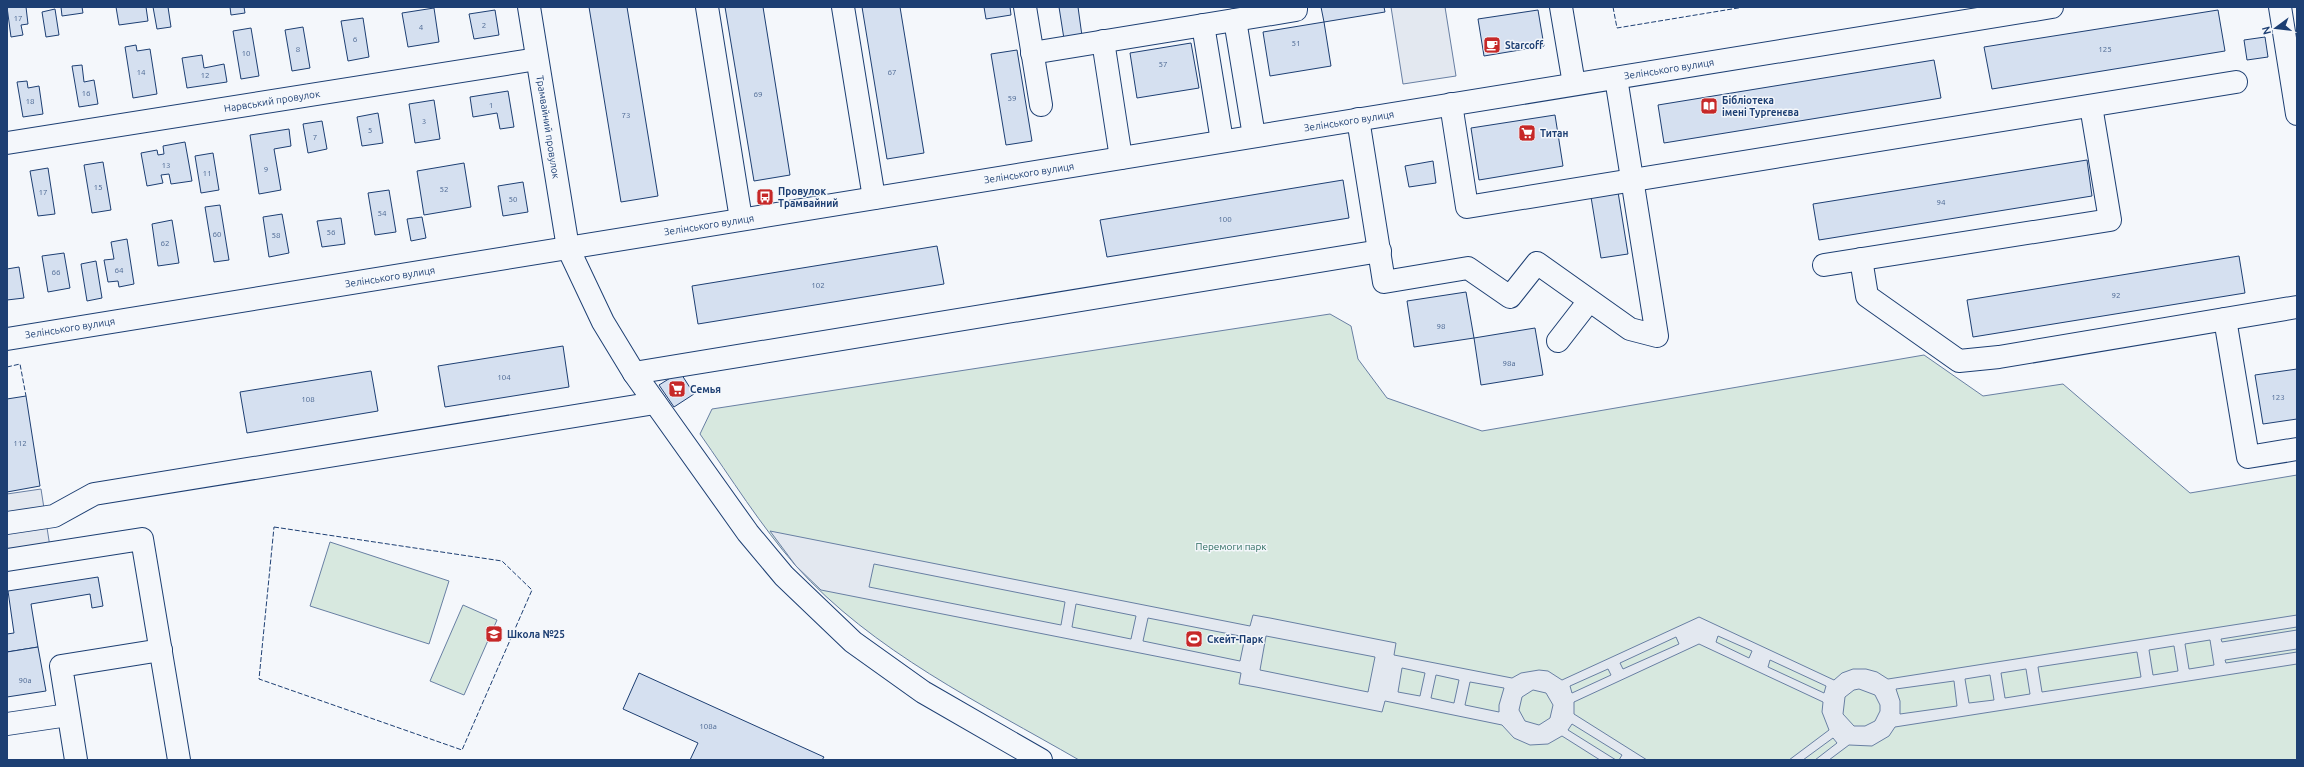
<svg xmlns="http://www.w3.org/2000/svg" width="2304" height="767" viewBox="0 0 2304 767" font-family="Ubuntu,sans-serif">
	<style>
		.green { fill: #d7e8df; stroke: #687fa3 }
		.parking { fill: #e3e8f0; stroke: #687fa3; fill-rule: evenodd }
		.building { fill: #d5e0f0; stroke: #1d3f73 }
		.lines { fill: none; stroke-linecap: round; stroke-linejoin: round }
		.minor-casing { stroke: #1d3f73; stroke-width: 24 }
		.minor { stroke: #f4f7fb; stroke-width: 22 }
		.fence { stroke: #1d3f73; stroke-width: 1; stroke-dasharray: 5 2; stroke-linecap: butt }
		.labels { text-anchor: middle; dominant-baseline: central; stroke-width: 3; stroke-linejoin: round; paint-order: stroke }
		.number-label { font-size: 8px; fill: #4b6792 }
		.poi-label { font-size: 10px; font-weight: bold; fill: #1d3f73; stroke: #f4f7fb; text-anchor: start }
		.street-label { font-size: 10px; fill: #1d3f73; stroke: #f4f7fb }
		.park-label { font-size: 10px; fill: #2c6c60; stroke: #f4f7fb }
	</style>
	<rect width="100%" height="100%" fill="#f4f7fb"/>
	<g class="green">
		<path d="M1330 314 1351 326 1358 359 1387 398 1482 431 1924 355 1983 396 2063 384 2190 493 2297 475V760H1079C982 704 872 651 796 566 761 526 731 478 700 434L712 409Z"/>
		<path d="M330 542 449 581 429 644 310 606Z"/>
		<path d="M463 605 497 620 464 695 430 681Z"/>
	</g>
	<g class="parking">
		<path d="M1391 7H1445L1456 76 1403 84Z"/>
		<path d="M41 489 50 547 7 553V494Z"/>
		<path d="M770 531 1250 626 1253 615 1270 618 1396 643 1394 655 1512 678 1521 673 1539 670 1548 671 1562 680 1699 617 1834 680 1842 673 1853 669H1866L1877 672 1888 679 2297 615V627L2221 639 2222 642 2297 630V649L2225 660 2226 663 2297 652V664L1895 727 1889 736 1872 746 1849 745 1829 760H1815L1837 743 1833 738 1803 760H1789L1829 730 1822 712 1823 702 1699 644 1574 702V714L1647 760H1619L1622 755 1572 724 1568 730 1616 760H1600L1562 736 1548 744 1530 745 1514 738 1502 725 1385 701 1382 712 1256 687 1239 684 1241 673 821 590 796 566ZM874 564 1065 602 1061 625 869 587ZM1076 604 1136 616 1131 639 1072 627ZM1148 618 1245 637 1240 661 1143 641ZM1266 636 1375 657 1368 692 1260 670ZM1718 636 1752 651 1749 658 1716 642ZM1676 637 1679 644 1623 669 1620 663ZM2210 640 2214 665 2189 669 2185 644ZM2174 646 2178 671 2153 675 2149 650ZM2137 652 2141 677 2042 692 2038 667ZM1770 660 1826 686 1824 693 1768 667ZM1402 668 1425 673 1420 696 1398 692ZM1608 669 1611 675 1572 693 1570 686ZM2026 669 2030 694 2005 698 2001 673ZM1436 675 1459 680 1454 703 1431 698ZM1990 675 1994 700 1969 703 1965 679ZM1954 681 1957 706 1900 714V701L1896 689ZM1470 682 1504 688 1499 705V712L1465 705ZM1859 689 1875 695 1880 705V711L1875 721 1865 726H1854L1843 714 1845 697 1854 690ZM1533 690 1546 693 1553 705 1550 718 1539 725 1525 721 1519 710 1522 697Z"/>
	</g>
	<g class="building">
		<path d="M7 7H26L28 24 21 25 23 35 11 37Z"/>
		<path d="M61 7H82L83 13 62 16Z"/>
		<path d="M116 7H146L148 21 119 25Z"/>
		<path d="M153 7H168L171 27 157 29Z"/>
		<path d="M230 7H244L245 13 231 15Z"/>
		<path d="M589 7H627L658 196 621 202Z"/>
		<path d="M725 7H763L790 175 754 181Z"/>
		<path d="M862 7H900L924 153 887 159Z"/>
		<path d="M984 7H1010L1011 15 986 19Z"/>
		<path d="M1059 7H1078L1082 36 1064 39Z"/>
		<path d="M1321 7H1384L1385 12 1324 22Z"/>
		<path d="M434 8 439 42 408 47 402 13Z"/>
		<path d="M55 9 59 35 46 37 42 12Z"/>
		<path d="M495 10 499 35 474 39 469 14Z"/>
		<path d="M1538 10 1544 46 1484 56 1478 19Z"/>
		<path d="M2218 10 2225 51 1992 89 1984 47Z"/>
		<path d="M363 18 369 57 348 61 341 21Z"/>
		<path d="M1324 22 1331 66 1270 76 1263 32Z"/>
		<path d="M303 27 310 68 292 71 285 30Z"/>
		<path d="M251 28 259 76 241 79 233 31Z"/>
		<path d="M2265 37 2268 57 2247 60 2244 40Z"/>
		<path d="M1191 43 1199 88 1137 98 1130 53Z"/>
		<path d="M136 45 137 51 150 49 157 94 133 98 125 47Z"/>
		<path d="M1017 50 1032 141 1006 145 991 54Z"/>
		<path d="M202 55 204 68 224 64 227 82 187 88 182 58Z"/>
		<path d="M1934 60 1941 98 1664 143 1658 105Z"/>
		<path d="M82 65 84 82 94 80 98 104 79 107 72 66Z"/>
		<path d="M27 81 28 88 39 86 43 114 23 117 17 82Z"/>
		<path d="M508 91 514 127 500 129 497 113 473 117 470 97Z"/>
		<path d="M434 100 440 139 415 143 409 104Z"/>
		<path d="M378 113 383 143 362 146 357 117Z"/>
		<path d="M1555 115 1563 166 1479 180 1471 128Z"/>
		<path d="M322 121 327 149 308 153 303 124Z"/>
		<path d="M289 129 291 146 274 149 281 190 259 194 250 135Z"/>
		<path d="M185 142 192 181 171 184 169 174 161 175 163 183 147 186 141 153 157 150 158 155 164 154 163 146Z"/>
		<path d="M213 153 219 190 201 193 195 156Z"/>
		<path d="M2087 160 2092 196 1819 240 1813 204Z"/>
		<path d="M1433 161 1436 183 1409 187 1405 166Z"/>
		<path d="M103 162 111 210 92 213 84 165Z"/>
		<path d="M464 163 471 207 424 215 417 171Z"/>
		<path d="M48 168 55 214 38 216 30 171Z"/>
		<path d="M1343 180 1349 218 1107 257 1100 220Z"/>
		<path d="M523 182 528 212 503 216 498 186Z"/>
		<path d="M389 190 396 232 375 235 368 193Z"/>
		<path d="M1618 192 1628 254 1601 258 1591 197Z"/>
		<path d="M220 205 229 260 214 262 205 207Z"/>
		<path d="M282 214 289 253 269 257 263 217Z"/>
		<path d="M422 217 426 238 411 241 407 219Z"/>
		<path d="M341 218 345 244 322 247 317 221Z"/>
		<path d="M172 220 179 263 158 266 152 224Z"/>
		<path d="M127 239 134 284 119 287 118 281 108 282 104 260 114 259 111 242Z"/>
		<path d="M937 246 944 284 698 324 692 286Z"/>
		<path d="M64 253 70 288 48 292 42 256Z"/>
		<path d="M2239 256 2245 293 1973 337 1967 300Z"/>
		<path d="M96 261 102 298 87 301 81 264Z"/>
		<path d="M19 267 24 298 7 300V269Z"/>
		<path d="M1466 292 1474 338 1414 347 1407 301Z"/>
		<path d="M1535 328 1543 375 1481 385 1474 338Z"/>
		<path d="M563 346 569 387 445 407 438 366Z"/>
		<path d="M2297 369V419L2263 424 2255 375Z"/>
		<path d="M371 371 378 411 247 433 240 392Z"/>
		<path d="M680 372 694 394 674 407 659 385Z"/>
		<path d="M26 396 40 486 7 492V399Z"/>
		<path d="M98 577 103 606 92 608 90 594 31 604 38 647 7 652V634L14 633 8 591Z"/>
		<path d="M38 647 46 691 7 697V652Z"/>
		<path d="M639 673 824 757 822 760H690L698 743 623 709Z"/>
	</g>
	<g class="lines">
		<g class="minor-casing">
			<g id="minor">
				<path d="M529 7 568 248 603 322 634 373 748 533 784 576 853 642 923 692 1041 760"/>
				<path d="M707 7 741 219"/>
				<path d="M843 7 874 198"/>
				<path d="M1025 7 1041 105"/>
				<path d="M1561 7 1574 84"/>
				<path d="M2280 7 2297 114"/>
				<path d="M1235 20 1254 136"/>
				<path d="M1203 25 1222 141"/>
				<path d="M1103 41 1121 158"/>
				<path d="M1032 53 1296 10V7"/>
				<path d="M1451 104 1467 207 2236 82"/>
				<path d="M1358 119 1384 282 1468 268 1510 297 1537 263 1630 329 1657 336 1616 78"/>
				<path d="M7 143 537 59"/>
				<path d="M1861 259 1867 296 1959 361 1999 357 2297 307"/>
				<path d="M1824 265 2110 220 2091 106"/>
				<path d="M2225 319 2248 457 2297 449"/>
				<path d="M7 339 2052 7"/>
				<path d="M1558 341 1589 301"/>
				<path d="M634 373 1380 251"/>
				<path d="M7 523 54 516 94 494 655 403"/>
				<path d="M7 560 142 539 179 760"/>
				<path d="M7 724 68 715"/>
				<path d="M76 760 61 666 161 650"/>
			</g>
		</g>
		<use href="#minor" class="minor"/>
		<g class="fence">
			<path d="M1613 7 1617 28 1744 7"/>
			<path d="M7 367 20 364 26 396"/>
			<path d="M274 527 502 561 532 590 462 750 259 679Z"/>
		</g>
	</g>
	<defs>
		<g id="cafe-square" transform="scale(0.9)"><rect x="-9" y="-9" width="18" height="18" rx="4" fill="#c62828" stroke="#f4f7fb"/><path d="M-5.5-4.5H6V0H3Q3 3.5 0 3.5H-2.5Q-5.5 3.5-5.5 0ZM3-3.2v2h1.7v-2ZM-6 4.5H4V6H-6Z" fill="#fff"/></g>
		<g id="library-square" transform="scale(0.9)"><rect x="-9" y="-9" width="18" height="18" rx="4" fill="#c62828" stroke="#f4f7fb"/><path d="M-6-4Q-3-5.5-.7-3.5V5Q-3 3-6 4ZM6-4Q3-5.5 .7-3.5V5Q3 3 6 4Z" fill="#fff"/></g>
		<g id="supermarket-square" transform="scale(0.9)"><rect x="-9" y="-9" width="18" height="18" rx="4" fill="#c62828" stroke="#f4f7fb"/><path d="M-6-5.5h2.5l.6 2H6L4.5 2H-2.5L-4.4-4H-6ZM-1.5 3.2a1.3 1.3 0 1 0 .1 0ZM3 3.2a1.3 1.3 0 1 0 .1 0Z" fill="#fff"/></g>
		<g id="bus-square" transform="scale(0.9)"><rect x="-9" y="-9" width="18" height="18" rx="4" fill="#c62828" stroke="#f4f7fb"/><path d="M-5-6H5V4H4V6H2V4H-2V6H-4V4H-5ZM-3.5-4V0h7V-4ZM-3.5 1.2v1.5H-2V1.2ZM2 1.2v1.5H3.5V1.2Z" fill="#fff"/></g>
		<g id="school-square" transform="scale(0.9)"><rect x="-9" y="-9" width="18" height="18" rx="4" fill="#c62828" stroke="#f4f7fb"/><path d="M0-5L7-2L0 1L-7-2ZM-4 1L0 2.5L4 1V4Q0 6-4 4Z" fill="#fff"/></g>
		<g id="stadium-square" transform="scale(0.9)"><rect x="-9" y="-9" width="18" height="18" rx="4" fill="#c62828" stroke="#f4f7fb"/><path d="M0-5a6.5 5 0 1 0 0 10a6.5 5 0 1 0 0-10ZM-3.5-1.8h7v3.6h-7Z" fill="#fff"/></g>
	</defs>
	<g fill-rule="evenodd">
		<use href="#cafe-square" x="1492" y="45"/>
		<use href="#library-square" x="1709" y="106"/>
		<use href="#supermarket-square" x="1527" y="133"/>
		<use href="#bus-square" x="765" y="197"/>
		<use href="#supermarket-square" x="677" y="389"/>
		<use href="#school-square" x="494" y="634"/>
		<use href="#stadium-square" x="1194" y="639"/>
	</g>
	<g class="labels">
		<g class="number-label">
			<text x="18" y="18">17</text>
			<text x="484" y="25">2</text>
			<text x="421" y="27">4</text>
			<text x="355" y="39">6</text>
			<text x="1296" y="43">51</text>
			<text x="298" y="49">8</text>
			<text x="2105" y="49">125</text>
			<text x="246" y="53">10</text>
			<text x="1163" y="64">57</text>
			<text x="141" y="72">14</text>
			<text x="892" y="72">67</text>
			<text x="205" y="75">12</text>
			<text x="86" y="93">16</text>
			<text x="758" y="94">69</text>
			<text x="1012" y="98">59</text>
			<text x="30" y="101">18</text>
			<text x="491" y="105">1</text>
			<text x="626" y="115">73</text>
			<text x="424" y="121">3</text>
			<text x="370" y="130">5</text>
			<text x="315" y="137">7</text>
			<text x="166" y="165">13</text>
			<text x="266" y="169">9</text>
			<text x="207" y="173">11</text>
			<text x="98" y="187">15</text>
			<text x="444" y="189">52</text>
			<text x="43" y="192">17</text>
			<text x="513" y="199">50</text>
			<text x="1941" y="202">94</text>
			<text x="382" y="213">54</text>
			<text x="1225" y="219">100</text>
			<text x="331" y="232">56</text>
			<text x="217" y="234">60</text>
			<text x="276" y="235">58</text>
			<text x="165" y="243">62</text>
			<text x="119" y="270">64</text>
			<text x="56" y="272">66</text>
			<text x="818" y="285">102</text>
			<text x="2116" y="295">92</text>
			<text x="1441" y="326">98</text>
			<text x="1509" y="363">98а</text>
			<text x="504" y="377">104</text>
			<text x="2278" y="397">123</text>
			<text x="308" y="399">108</text>
			<text x="20" y="443">112</text>
			<text x="25" y="680">90а</text>
			<text x="708" y="726">108а</text>
		</g>
		<g class="poi-label">
			<text x="1505" y="45">Starcoff</text>
			<text x="1722" y="100">Бібліотека<tspan x="1722" dy="12">імені Тургенєва</tspan></text>
			<text x="1540" y="133">Титан</text>
			<text x="778" y="191">Провулок<tspan x="778" dy="12">Трамвайний</tspan></text>
			<text x="690" y="389">Семья</text>
			<text x="507" y="634">Школа №25</text>
			<text x="1207" y="639">Скейт-Парк</text>
		</g>
		<g class="street-label">
			<text transform="translate(1669 69) rotate(-9)">Зелінського вулиця</text>
			<text transform="translate(272 101) rotate(-9)">Нарвський провулок</text>
			<text transform="translate(1349 121) rotate(-9)">Зелінського вулиця</text>
			<text transform="translate(548 127) rotate(81)">Трамвайний провулок</text>
			<text transform="translate(1029 173) rotate(-9)">Зелінського вулиця</text>
			<text transform="translate(709 225) rotate(-9)">Зелінського вулиця</text>
			<text transform="translate(390 277) rotate(-9)">Зелінського вулиця</text>
			<text transform="translate(70 328) rotate(-9)">Зелінського вулиця</text>
		</g>
		<g class="park-label">
			<text x="1231" y="546">Перемоги парк</text>
		</g>
	</g>
	<rect width="2304" height="767" fill="none" stroke="#1d3f73" stroke-width="16"/>
	<g transform="translate(2276 28) rotate(255)" stroke="#f4f7fb" stroke-width="3" paint-order="stroke">
	<path d="M0-3L7 15L0 10L-7 15Z" fill="#1d3f73"/>
	<text y="-6" font-size="11" font-weight="bold" text-anchor="middle" fill="#1d3f73">N</text>
	</g>
</svg>
